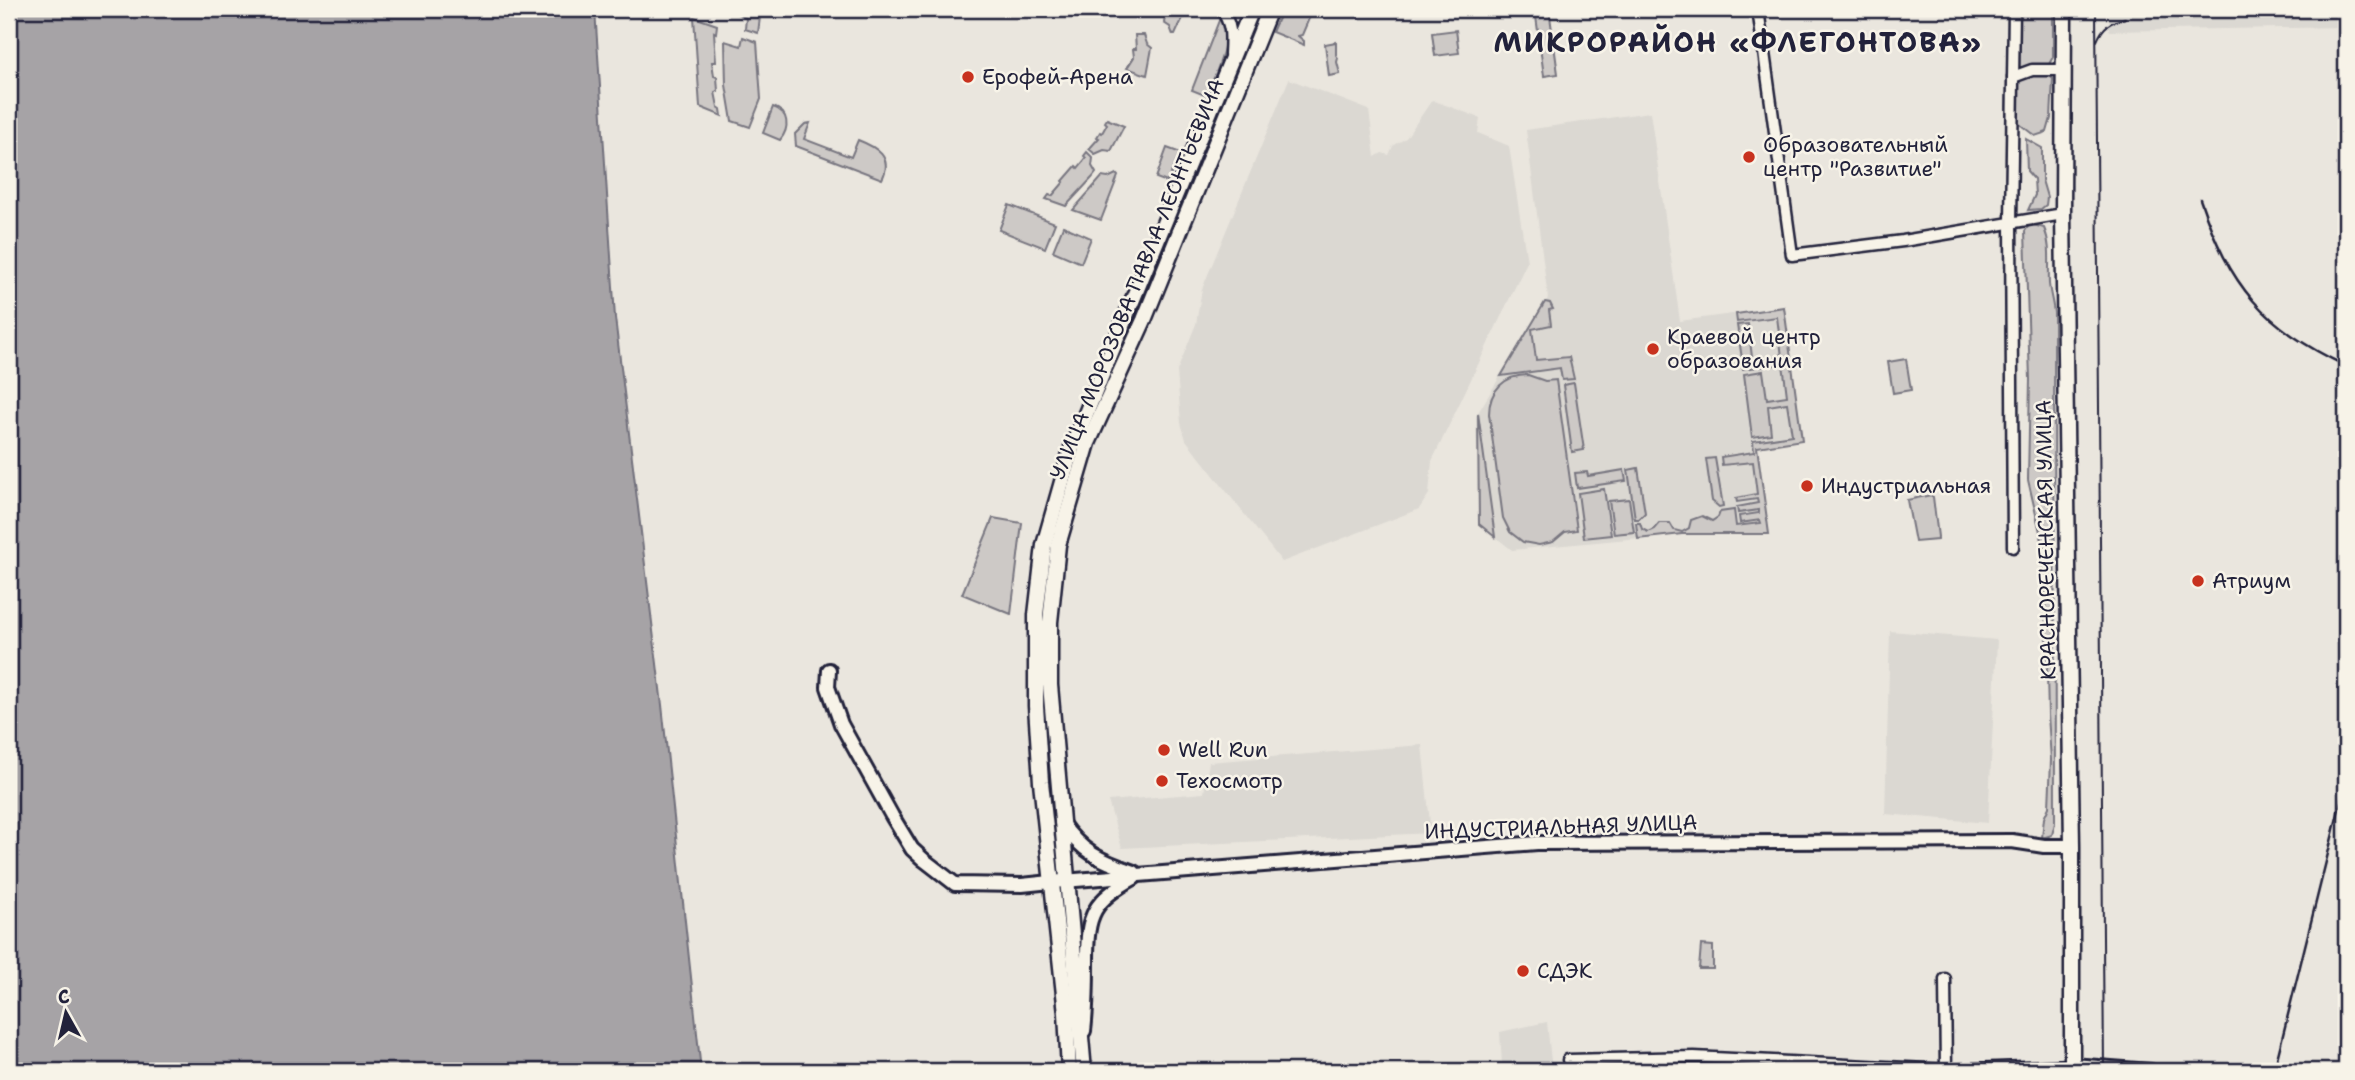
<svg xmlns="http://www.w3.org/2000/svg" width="2355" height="1080" viewBox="0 0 2355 1080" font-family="'Shantell Sans',sans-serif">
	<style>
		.built { fill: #dbd8d2 }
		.green { fill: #cdc9c6; stroke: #787680; stroke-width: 2 }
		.water { fill: #a6a3a6; stroke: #716f7b; stroke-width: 2 }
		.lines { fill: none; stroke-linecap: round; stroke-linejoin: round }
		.minor-casing { stroke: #22223b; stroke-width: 15 }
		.tertiary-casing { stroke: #22223b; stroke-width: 18 }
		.secondary-casing { stroke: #22223b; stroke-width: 18 }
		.primary-casing { stroke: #22223b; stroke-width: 19 }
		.minor { stroke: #f7f3e8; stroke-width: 10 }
		.tertiary { stroke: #f7f3e8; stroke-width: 12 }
		.secondary { stroke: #f7f3e8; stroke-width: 12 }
		.primary { stroke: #f7f3e8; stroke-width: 14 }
		.tram { stroke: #22223b; stroke-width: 2 }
		.rail { stroke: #22223b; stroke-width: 2.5 }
		.poi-dot { fill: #c8321e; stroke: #f7f3e8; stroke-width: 2.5 }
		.labels { text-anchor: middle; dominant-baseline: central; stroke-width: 5; stroke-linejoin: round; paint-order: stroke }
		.poi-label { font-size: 21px; fill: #22223b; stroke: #f7f3e8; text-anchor: start }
		.street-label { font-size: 21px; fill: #22223b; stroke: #f7f3e8 }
		.district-label { font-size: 28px; font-weight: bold; letter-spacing: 2px; fill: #22223b; stroke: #f7f3e8 }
	</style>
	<rect width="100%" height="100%" fill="#eae6de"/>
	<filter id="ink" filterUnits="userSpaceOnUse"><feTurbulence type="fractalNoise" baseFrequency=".0143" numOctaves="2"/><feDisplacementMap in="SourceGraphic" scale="14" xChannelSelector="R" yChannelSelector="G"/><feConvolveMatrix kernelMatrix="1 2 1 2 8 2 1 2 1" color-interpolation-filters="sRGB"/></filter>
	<g filter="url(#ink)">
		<g class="built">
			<path d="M2109 9H2346V27L2109 31Z"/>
			<path d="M1289 79 1369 110 1375 157 1382 153 1389 155 1393 146 1406 138 1432 100 1480 118 1478 133 1509 146 1527 262 1432 461 1429 494 1419 509 1282 562 1186 440 1181 423 1177 371 1196 324 1202 289Z"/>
			<path d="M1650 112 1680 321 1784 307 1802 440 1757 447 1769 534H1682L1512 550 1479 524 1476 416 1548 298 1526 130Z"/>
			<path d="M1890 631 1997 640 1988 823 1885 814Z"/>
			<path d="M1422 745 1431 833 1122 848 1108 801 1204 793 1209 762Z"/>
			<path d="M1547 1022 1552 1071H1514V1065H1502L1500 1032Z"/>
		</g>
		<g class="green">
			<path d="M728 9H761L758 33 745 29 746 18Z"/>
			<path d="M1166 9H1187L1175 35H1173L1170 27 1164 23Z"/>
			<path d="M1282 9H1313L1302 35 1298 36 1304 41V45L1272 32Z"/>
			<path d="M1535 9H1549L1558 74 1544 76Z"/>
			<path d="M2015 9H2053V57L2049 64 2016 68Z"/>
			<path d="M694 17 717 25 716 33 714 32 716 62H712L714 76 717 77 718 91 715 92 718 107 721 109 722 116 700 107Z"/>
			<path d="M1220 18C1235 36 1214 76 1207 96L1192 90Z"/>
			<path d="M1456 30 1459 53 1435 56 1432 33Z"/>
			<path d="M1135 35H1144L1147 44 1152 48 1147 75 1127 68 1134 57 1133 49H1136Z"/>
			<path d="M743 37 757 42 761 99 750 127 732 121 726 85 725 41 741 46Z"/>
			<path d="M1336 42V55L1338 58 1337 62 1340 74 1329 76 1325 44Z"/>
			<path d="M2049 75 2053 79 2051 118 2047 132 2035 136 2017 122 2016 81 2019 77Z"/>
			<path d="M773 107C789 112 790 128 780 140L763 133Z"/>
			<path d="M1107 119 1124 126 1111 151 1104 150 1095 154 1089 149 1099 138 1097 137 1100 132 1102 133 1107 124 1105 122Z"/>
			<path d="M810 123 804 139 851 157 858 140C876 147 894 157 882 179L796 146 795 134 805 124Z"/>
			<path d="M2026 139 2042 148V180L2047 197 2046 205 2041 209 2028 210 2035 195 2034 179 2027 171Z"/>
			<path d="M1167 148 1181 153 1167 182 1156 178Z"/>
			<path d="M1087 152 1093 158 1092 166 1096 173 1092 178 1066 206 1046 199 1049 195 1052 196 1064 182 1063 181 1076 166 1078 168 1086 158 1084 156Z"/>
			<path d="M1116 174 1118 176 1101 220 1073 210 1102 177 1108 178Z"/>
			<path d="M1009 205 1055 223 1045 248 999 230Z"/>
			<path d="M2030 224 2044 228C2052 247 2048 265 2049 284 2050 294 2053 303 2054 313L2055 823 2052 835 2042 838 2044 818 2049 807 2051 760 2048 715 2044 549 2028 480 2030 379 2025 231Z"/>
			<path d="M1063 226 1091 238 1081 263 1053 251Z"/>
			<path d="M1545 302 1550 303 1553 309 1549 310 1551 325 1532 329 1536 360 1569 357 1574 379 1562 380 1560 368 1501 376Z"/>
			<path d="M1784 307 1802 440 1757 447 1769 534H1682L1638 539 1636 523H1640L1642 529 1648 532 1654 529 1659 523H1670L1674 530 1682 532 1689 528 1691 520 1702 516 1712 521 1718 517 1720 512 1734 510 1736 526 1761 523 1760 520 1740 523 1739 516 1759 513V510L1738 513 1737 507 1758 503 1757 499 1737 502 1736 498 1757 494 1753 462 1722 465 1721 457 1754 452 1753 441 1792 435 1787 403 1768 406 1771 434 1752 437 1744 374 1763 371 1767 399 1787 396 1783 364 1743 369 1742 363 1782 357 1777 317 1737 322 1736 314Z"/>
			<path d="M1748 324 1752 357 1742 359 1737 325Z"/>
			<path d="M1906 359 1911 390 1893 393 1888 362Z"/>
			<path d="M1528 375 1545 381 1556 380 1577 530 1565 532 1553 542 1539 545 1523 542 1510 532 1503 518 1489 414C1489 390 1505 375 1528 375Z"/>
			<path d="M1574 383 1584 450 1572 452 1563 385Z"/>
			<path d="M1478 413 1495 537 1479 524Z"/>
			<path d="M1715 458 1723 506 1719 507 1712 501 1706 459Z"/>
			<path d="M1638 468 1645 513 1639 519H1635L1628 470Z"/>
			<path d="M1624 470 1626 481 1577 488 1575 473 1587 472 1588 476Z"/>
			<path d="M1604 489 1611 535 1584 538 1578 493Z"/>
			<path d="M1931 495 1933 497 1938 537 1937 540 1915 542 1907 500Z"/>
			<path d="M1629 499 1634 532 1614 534 1609 501Z"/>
			<path d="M993 518 1022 523 1011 614 962 594Z"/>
			<path d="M1701 945 1713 946V969H1699Z"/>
		</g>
		<path class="water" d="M9 9H595L615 318 662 705 701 1071H9Z"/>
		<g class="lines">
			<g class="minor-casing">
				<g id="minor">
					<path d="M1221 9C1232 24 1231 36 1230 54"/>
					<path d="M1758 9 1792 255 1903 241 2063 214"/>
					<path d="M2013 77 2032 70H2064"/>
					<path d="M2013 547 2011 222 2014 9"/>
					<path d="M1945 979 1946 1070"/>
					<path d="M1568 1060 1694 1057 1946 1070 2072 1065"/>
				</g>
			</g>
			<g class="tertiary-casing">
				<g id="tertiary">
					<path d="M829 670 828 687 841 724 892 816 912 849 924 860 955 884 1022 885 1051 882"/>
					<path d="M2072 1065 2151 1071"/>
				</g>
			</g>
			<g class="secondary-casing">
				<g id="secondary">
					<path d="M1061 822C1081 852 1101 861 1134 872"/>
					<path d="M1051 882 1537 843 2012 841 2044 846H2072"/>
					<path d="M1084 1031C1087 1007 1087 984 1087 960 1087 914 1093 901 1134 878"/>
				</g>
			</g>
			<g class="primary-casing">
				<g id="primary">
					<path d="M2064 9 2063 214 2072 846V1071"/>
					<path d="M1069 1071 1066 1013 1041 782 1036 706V615L1044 545 1071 450 1252 9"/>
					<path d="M1084 1071 1050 685V622L1058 545 1088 443 1144 320 1270 9"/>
				</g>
			</g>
			<use href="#minor" class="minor"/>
			<use href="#tertiary" class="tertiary"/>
			<use href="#secondary" class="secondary"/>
			<use href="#primary" class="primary"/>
			<g class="tram">
				<path d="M2096 9 2104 1071"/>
				<path d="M2097 41C2103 26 2110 22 2125 18"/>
			</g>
			<g class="rail">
				<path d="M2200 199C2230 287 2263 326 2346 366"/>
				<path d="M2274 1071 2346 781"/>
			</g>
		</g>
	</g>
	<g class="poi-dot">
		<circle cx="968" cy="77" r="7"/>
		<circle cx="1749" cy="157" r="7"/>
		<circle cx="1653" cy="349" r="7"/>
		<circle cx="1807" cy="486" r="7"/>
		<circle cx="2198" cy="581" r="7"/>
		<circle cx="1164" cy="750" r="7"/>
		<circle cx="1162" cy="781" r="7"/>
		<circle cx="1523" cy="971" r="7"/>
	</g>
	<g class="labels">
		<g class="poi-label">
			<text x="982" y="77">Ерофей-Арена</text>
			<text x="1763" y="145">Образовательный<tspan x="1763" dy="24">центр "Развитие"</tspan></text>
			<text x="1667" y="337">Краевой центр<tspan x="1667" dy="24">образования</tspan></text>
			<text x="1821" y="486">Индустриальная</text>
			<text x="2212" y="581">Атриум</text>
			<text x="1178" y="750">Well Run</text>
			<text x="1176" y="781">Техосмотр</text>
			<text x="1537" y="971">СДЭК</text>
		</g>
		<g class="street-label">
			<text transform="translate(1137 279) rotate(-68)">УЛИЦА МОРОЗОВА ПАВЛА ЛЕОНТЬЕВИЧА</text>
			<text transform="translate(2046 540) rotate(-91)">КРАСНОРЕЧЕНСКАЯ УЛИЦА</text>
			<text transform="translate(1561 827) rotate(-2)">ИНДУСТРИАЛЬНАЯ УЛИЦА</text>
		</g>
		<g class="district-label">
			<text x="1738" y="42">МИКРОРАЙОН «ФЛЕГОНТОВА»</text>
		</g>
	</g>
	<rect width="2355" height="1080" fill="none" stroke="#f7f3e8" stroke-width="35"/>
	<rect x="18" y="18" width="2320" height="1045" fill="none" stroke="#22223b" stroke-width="2.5" filter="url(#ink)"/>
	<g transform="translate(66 1013) rotate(352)" stroke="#f7f3e8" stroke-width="5" paint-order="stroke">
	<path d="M0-5L12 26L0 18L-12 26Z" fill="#22223b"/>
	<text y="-10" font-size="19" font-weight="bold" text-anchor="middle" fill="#22223b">С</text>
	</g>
</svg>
